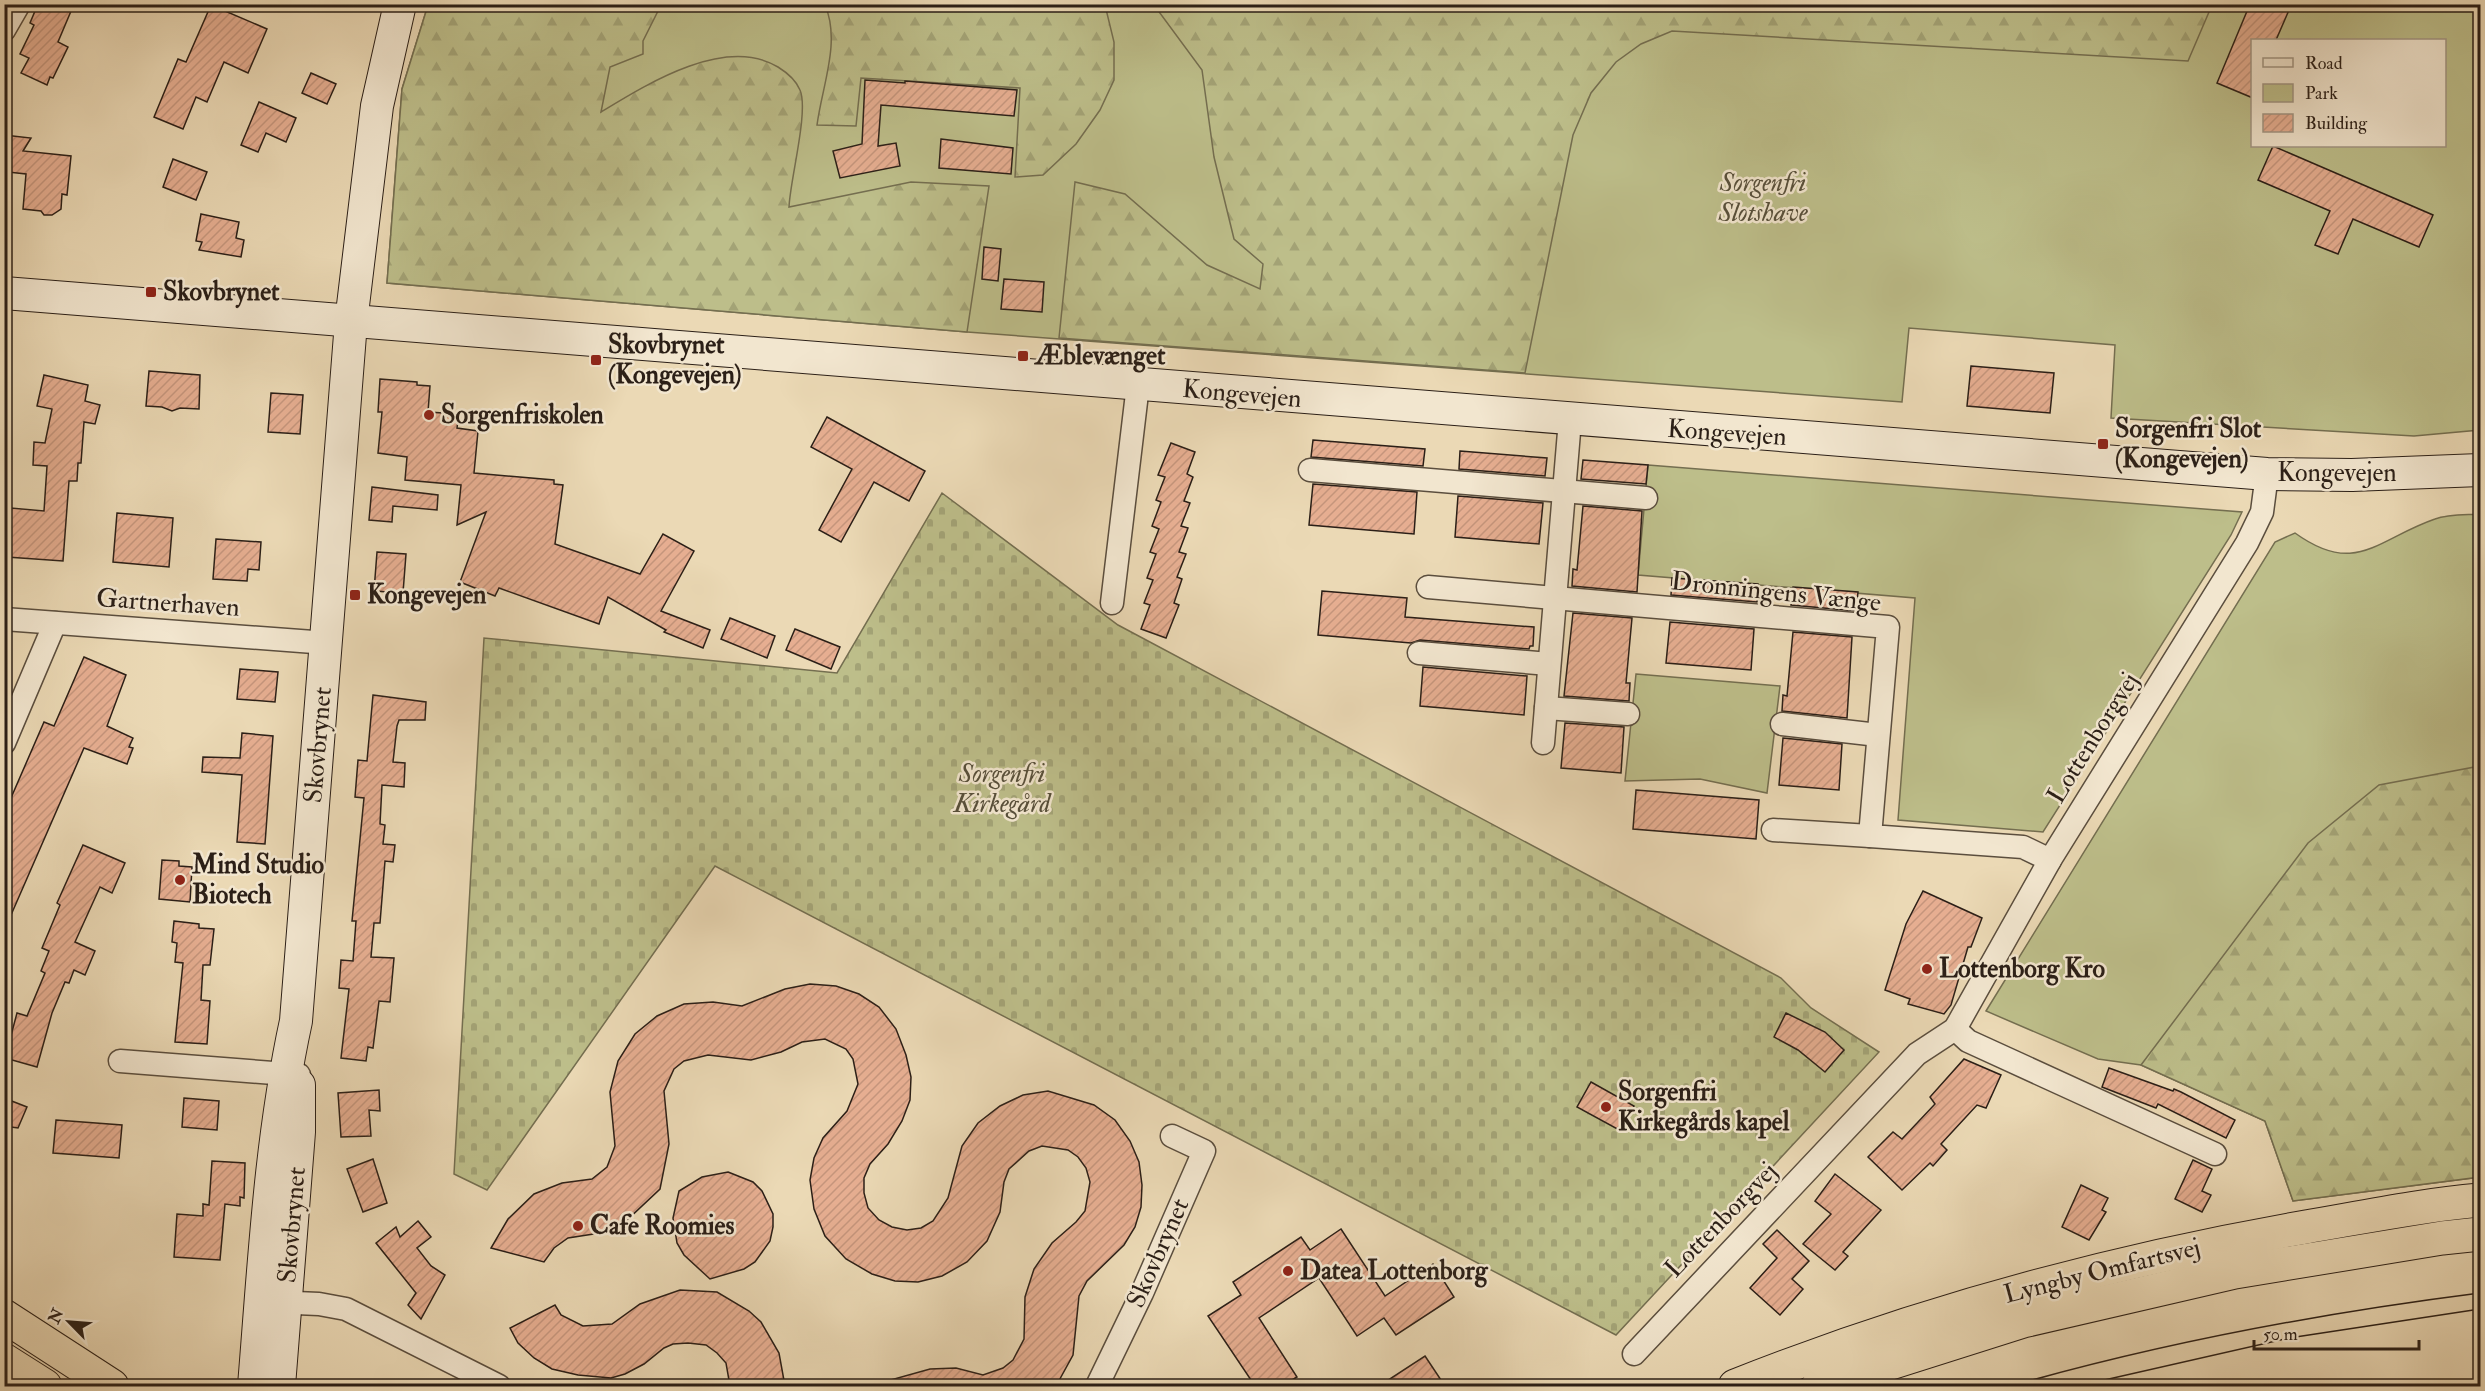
<svg xmlns="http://www.w3.org/2000/svg" width="2485" height="1391" viewBox="0 0 2485 1391" font-family="'IM FELL Double Pica',serif">
	<style>
		.green { fill: #bdbe8a; stroke: #746e50; stroke-width: 1.5; fill-rule: evenodd }
		.forest { fill: url(#forest-firs); stroke: #746e50; stroke-width: 1.5 }
		.cemetery { fill: url(#cemetery-stones); stroke: #746e50; stroke-width: 1.5 }
		.building { fill: url(#building-hatch); stroke: #2b1f17; stroke-width: 1.5 }
		.lines { fill: none; stroke-linecap: round; stroke-linejoin: round }
		.street-casing { stroke: #5b4e3e; stroke-width: 25 }
		.secondary-casing { stroke: #2b1f17; stroke-width: 34 }
		.highway-casing { stroke: #2b1f17; stroke-width: 35 }
		.street { stroke: #f2e6cf; stroke-width: 22 }
		.secondary { stroke: #f2e6cf; stroke-width: 32 }
		.highway { stroke: #ebd9b5; stroke-width: 33 }
		.tram { stroke: #2b1f17; stroke-width: 1.5 }
		.poi-dot { fill: #8f2418; stroke: #f2e6cf; stroke-width: 2 }
		.labels { text-anchor: middle; dominant-baseline: central; stroke-width: 5; stroke-linejoin: round; paint-order: stroke }
		.park-label { font-size: 26px; font-style: italic; fill: #574f3a; stroke: #f2e6cf }
		.poi-label { font-size: 26px; font-weight: bold; fill: #2b1f17; stroke: #f2e6cf; text-anchor: start }
		.street-label { font-size: 26px; fill: #2b1f17; stroke: #f2e6cf }
	</style>
	<defs>
		<pattern id="forest-firs" width="22" height="20" patternUnits="userSpaceOnUse" patternTransform="scale(1.5)"><rect width="22" height="20" fill="#bdbe8a"/><path d="M5 1l3.5 6h-7zM16 11l3.5 6h-7z" fill="#a3a376"/></pattern>
		<pattern id="cemetery-stones" width="16" height="16" patternUnits="userSpaceOnUse" patternTransform="scale(1.5)"><rect width="16" height="16" fill="#bdbe8a"/><path d="M2 7V4a2 2 0 0 1 4 0v3zM10 15v-3a2 2 0 0 1 4 0v3z" fill="#a3a376"/></pattern>
		<pattern id="building-hatch" width="6" height="6" patternUnits="userSpaceOnUse" patternTransform="scale(1.5)"><rect width="6" height="6" fill="#e6ae91"/><path d="M-1 1l2-2M0 6l6-6M5 7l2-2" fill="none" stroke="#c5957c"/></pattern>
	</defs>
	<rect width="100%" height="100%" fill="#ebd9b5"/>
	<filter id="stains"><feTurbulence type="fractalNoise" baseFrequency=".00333" numOctaves="4"/><feColorMatrix values="0 0 0 0 .2 0 0 0 0 .09 0 0 0 0 .02 0 0 0 .5 -.17"/></filter>
	<radialGradient id="worn" r=".72"><stop offset=".6" stop-color="#630" stop-opacity="0"/><stop offset="1" stop-color="#630" stop-opacity=".3"/></radialGradient>
	<g class="green">
		<path d="M428 5H2480V430L2414 436 2111 418 2115 345 1909 328 1902 402 967 332 387 283 402 89ZM2252 40H2444V146H2252Z"/>
		<path d="M1648 465 2242 512 2231 535 2043 832 1898 820 1915 598 1638 575Z"/>
		<path d="M2480 514V1177L2293 1201 2265 1121 2141 1065 2098 1059 1986 1011 2275 542 2295 533C2356 577 2377 539 2435 519 2448 514 2466 515 2480 514Z"/>
		<path d="M1636 674 1780 686 1767 793 1700 779 1625 781Z"/>
	</g>
	<g class="forest">
		<path d="M428 5H661L643 41V54L610 67 601 112C647 84 725 35 778 67 786 72 796 80 800 90 809 111 790 180 789 207L911 182 989 186 967 332 387 283 402 89Z"/>
		<path d="M825 5H1105L1114 42V80L1100 110 1076 144 1043 175 1015 177 1020 88 861 78 856 126 817 125C822 86 841 42 825 5Z"/>
		<path d="M1154 5H2212L2188 61 1672 31 1641 44 1616 62 1591 93 1573 135 1525 373 1059 338 1075 182 1125 194 1207 265 1260 289 1263 264 1234 239 1214 157 1202 70Z"/>
		<path d="M2480 766V1177L2293 1201 2265 1121 2141 1065 2308 843 2379 785Z"/>
	</g>
	<path class="cemetery" d="M942 493 1118 625 1781 978 1811 1008 1879 1052 1616 1335 715 866 487 1190 454 1174 484 638 837 673Z"/>
	<g class="building">
		<path d="M38 4H74L58 42 68 47 53 78 50 77 47 85 21 73 29 58 20 54 34 25 30 23Z"/>
		<path d="M2250 4H2276L2289 10 2276 40H2253V98L2217 83Z"/>
		<path d="M211 5 267 29 248 73 224 62 207 102 196 97 183 129 154 117 178 59 186 62Z"/>
		<path d="M311 73 336 84 327 104 302 93Z"/>
		<path d="M865 80 905 83V81L1017 90 1014 116 881 105 878 146 896 143 900 166 840 178 833 151 862 144Z"/>
		<path d="M259 102 296 118 286 142 266 133 258 152 241 145Z"/>
		<path d="M4 135 31 138 23 151 71 156 67 195 62 194 61 209 52 215H44L41 211 23 209 26 174 8 172 4 178Z"/>
		<path d="M941 139 1013 148 1011 174 939 168Z"/>
		<path d="M2273 146 2433 215 2419 247 2353 219 2338 254 2315 245 2330 211 2258 180Z"/>
		<path d="M173 159 207 172 196 200 163 187Z"/>
		<path d="M201 214 239 222 236 238 244 240 241 257 199 250 202 242 196 241Z"/>
		<path d="M984 247 1001 249 998 281 982 279Z"/>
		<path d="M1004 279 1044 282 1042 312 1001 309Z"/>
		<path d="M1971 366 2054 373 2050 413 1967 406Z"/>
		<path d="M149 371 200 375 199 409 180 408 172 411 162 407 146 406Z"/>
		<path d="M44 375 88 385 85 401 100 405 95 424 84 422 81 463H78L77 481H69L63 561 7 557 11 508 44 511 47 466 33 465 34 442 45 443 52 409 37 406Z"/>
		<path d="M380 379 417 382V385L430 386 428 412 459 414 457 428 478 431 474 473 554 480V484L563 485 555 544 640 574 663 534 694 551 661 611 710 630 703 648 664 632 666 630 608 597 599 624 499 588 495 596 460 582 486 512 457 525 461 485 405 480 407 457 378 453 382 412H378Z"/>
		<path d="M271 393 303 395 300 434 268 432Z"/>
		<path d="M827 417 925 471 909 501 874 482 841 542 819 530 852 469 811 447Z"/>
		<path d="M1313 440 1425 449 1423 466 1311 457Z"/>
		<path d="M1171 443 1195 452 1187 474 1193 477 1184 501 1190 503 1181 526 1188 528 1179 552 1186 554 1177 577 1182 579 1174 603 1179 605 1166 638 1141 629 1150 605 1144 603 1153 580 1147 578 1156 554 1150 552 1159 529 1152 526 1161 502 1156 500 1165 477 1158 475Z"/>
		<path d="M1460 451 1547 458 1545 476 1459 469Z"/>
		<path d="M1583 460 1648 465 1646 484 1581 479Z"/>
		<path d="M1313 484 1417 492 1414 534 1309 525Z"/>
		<path d="M372 487 438 495 437 510 393 506 392 522 369 520Z"/>
		<path d="M1458 496 1543 503 1539 544 1455 537Z"/>
		<path d="M1583 506 1642 511 1637 592 1572 586 1573 569 1577 570Z"/>
		<path d="M117 513 173 518 169 567 113 562Z"/>
		<path d="M216 539 261 542 259 570 248 569 247 581 213 579Z"/>
		<path d="M377 552 406 554 403 593 374 591Z"/>
		<path d="M1672 578 1758 584 1757 602 1671 595Z"/>
		<path d="M1793 587 1858 592 1856 611 1791 605Z"/>
		<path d="M1322 591 1407 598 1405 617 1534 627 1533 646H1530L1529 649 1420 640 1411 643 1318 635Z"/>
		<path d="M1573 613 1632 618 1626 683H1630L1629 701 1564 696Z"/>
		<path d="M730 618 775 636 767 658 721 639Z"/>
		<path d="M1670 622 1754 629 1751 670 1666 663Z"/>
		<path d="M795 629 840 647 831 669 786 650Z"/>
		<path d="M1793 632 1852 637 1847 718 1782 711 1783 695 1787 696Z"/>
		<path d="M84 657 126 675 107 726 133 738 129 747 133 748 127 764 84 748 4 931V814L44 722 54 726Z"/>
		<path d="M1423 667 1527 676 1524 715 1420 706Z"/>
		<path d="M240 669 278 672 275 702 237 699Z"/>
		<path d="M373 695 426 702 425 720H399L397 726 393 762 405 763 404 787 382 785 380 824 385 825 383 844 395 845 393 862 385 861 380 923H374L371 957 394 958 390 1002 379 1001 373 1048 368 1047 366 1061 341 1058 349 989 339 988 341 960 353 961 356 921H352L364 798 355 797 358 760 367 761Z"/>
		<path d="M1565 723 1624 727 1621 773 1561 768Z"/>
		<path d="M242 733 273 736 265 844 237 842 242 775 202 772 203 757 240 758Z"/>
		<path d="M1783 738 1842 744 1839 790 1779 785Z"/>
		<path d="M1636 790 1759 800 1756 839 1633 829Z"/>
		<path d="M83 845 125 863 112 893 100 887 75 942 95 951 85 975 74 970 69 983 65 982 52 1013 37 1067 5 1058 17 1013 27 1016 45 973 41 971 49 951 42 948 60 905 57 903Z"/>
		<path d="M162 860 179 861V866L192 867 190 902 159 899Z"/>
		<path d="M1923 891 1982 918 1971 947H1968L1951 1005 1944 1014 1908 1004 1910 999 1885 990 1906 924Z"/>
		<path d="M174 921 199 924V928L214 929 210 965H203L201 1000 210 1001 207 1044 175 1042 183 963 175 962 177 943 172 942Z"/>
		<path d="M810 984 836 986 859 994 879 1007 896 1029 906 1055 911 1077 910 1100 902 1121 888 1144 870 1164 864 1178V1193L868 1208 879 1220 892 1227 907 1230 921 1228 933 1221 948 1198 962 1146 978 1123 1000 1106 1023 1095 1048 1091 1094 1105 1115 1120 1130 1141 1139 1162 1142 1185 1141 1207 1135 1227 1124 1245 1087 1281 1079 1296 1073 1355 1056 1386H888L887 1381 930 1369 956 1368 983 1375 1003 1368 1013 1360 1024 1339 1025 1297 1034 1269 1052 1243 1076 1222 1085 1211 1090 1182 1086 1168 1078 1157 1068 1150 1042 1146 1029 1151 1009 1169 1004 1182 1000 1212 987 1241 967 1262 942 1276 918 1282 895 1281 872 1274 846 1259 825 1236 814 1209 810 1180 814 1158 823 1138 847 1111 858 1084 853 1059 846 1049 825 1039 802 1042 781 1052 751 1060 708 1055 684 1061 674 1069 664 1091 669 1144 660 1189 627 1220 600 1233 568 1238 554 1248 544 1262 491 1248 508 1219 534 1194 562 1183 592 1179 607 1167 615 1146 610 1092 618 1061 635 1034 657 1016 684 1004 713 1002 742 1006 785 989Z"/>
		<path d="M1786 1013 1825 1032 1844 1050 1825 1072 1798 1050 1774 1037Z"/>
		<path d="M1964 1059 2001 1075 1986 1108 1977 1105 1941 1144 1947 1150 1933 1166 1930 1163 1902 1190 1868 1157 1893 1132 1902 1139 1935 1104 1930 1097Z"/>
		<path d="M2109 1068 2173 1091 2174 1089 2181 1092 2235 1120 2226 1138 2158 1104 2156 1108 2102 1087Z"/>
		<path d="M1591 1082 1634 1106 1621 1131 1577 1107Z"/>
		<path d="M379 1090 380 1111 369 1110 371 1136 341 1137 338 1093Z"/>
		<path d="M4 1098 27 1107 18 1128 4 1126Z"/>
		<path d="M184 1098 219 1101 217 1130 182 1127Z"/>
		<path d="M56 1120 122 1125 119 1158 53 1153Z"/>
		<path d="M373 1159 387 1203 363 1212 347 1169Z"/>
		<path d="M2193 1160 2212 1169 2202 1191 2211 1195 2202 1212 2175 1199Z"/>
		<path d="M212 1161 245 1163 244 1198 240 1197V1206L225 1204 220 1260 174 1257 177 1214 203 1216V1204L209 1205Z"/>
		<path d="M728 1172 753 1182 762 1191 773 1214V1227L770 1241 755 1262 744 1269 710 1279 684 1255 677 1243 673 1218 679 1191 702 1177Z"/>
		<path d="M1835 1174 1881 1210 1843 1252 1848 1256 1835 1270 1803 1244 1831 1214 1815 1201Z"/>
		<path d="M2081 1185 2108 1198 2102 1210 2106 1212 2089 1240 2062 1227Z"/>
		<path d="M418 1221 431 1237 417 1248 431 1266 445 1275 421 1319 408 1305 416 1293 376 1243 396 1227 400 1237Z"/>
		<path d="M1341 1229 1385 1296 1433 1264 1454 1297 1396 1335 1384 1318 1357 1336 1319 1278 1259 1318 1297 1377 1282 1386H1255L1208 1316 1241 1295 1233 1282 1301 1237 1310 1250Z"/>
		<path d="M1777 1230 1809 1261 1792 1279 1803 1289 1780 1315 1750 1288 1777 1258 1763 1244Z"/>
		<path d="M680 1290 717 1292 749 1311 761 1322 779 1353 785 1386H730L726 1363 717 1353 706 1345 688 1343 673 1344 664 1348 644 1364 625 1374 611 1378 578 1375 552 1369 534 1358 518 1343 510 1328 555 1305 561 1315 583 1326 612 1324 640 1304Z"/>
		<path d="M1425 1356 1445 1386H1379Z"/>
	</g>
	<g class="lines">
		<g class="street-casing">
			<g id="street">
				<path d="M4 30 19 4"/>
				<path d="M1310 470 1646 498"/>
				<path d="M1428 587 1888 627 1870 836 2023 847 2050 860"/>
				<path d="M1112 603 1138 385"/>
				<path d="M4 619 327 643"/>
				<path d="M1419 653 1549 664"/>
				<path d="M1546 708 1628 714"/>
				<path d="M1782 724 1878 735"/>
				<path d="M4 743 55 623"/>
				<path d="M1543 743 1570 420"/>
				<path d="M1773 830 1870 836"/>
				<path d="M1955 1029 1968 1041 2215 1154"/>
				<path d="M120 1061 299 1075"/>
				<path d="M272 1302 319 1304 346 1309 499 1386"/>
				<path d="M1634 1354 1917 1054 1955 1029 2050 860 2247 543 2262 512 2267 474"/>
				<path d="M1097 1386 1142 1293 1204 1151 1172 1136"/>
			</g>
		</g>
		<g class="secondary-casing">
			<g id="secondary">
				<path d="M4 293 2267 474 2352 475 2480 470"/>
				<path d="M254 1386C264 1264 270 1141 296 1021L351 322 377 106 400 4"/>
				<path d="M279 1386 299 1132V1085"/>
			</g>
		</g>
		<g class="highway-casing">
			<g id="highway">
				<path d="M4 1316 112 1386"/>
				<path d="M4 1360 45 1386"/>
				<path d="M1735 1386C1919 1313 2111 1261 2306 1227 2364 1217 2422 1205 2480 1200"/>
				<path d="M1818 1386 2023 1321 2235 1272 2442 1238 2480 1234"/>
			</g>
		</g>
		<use href="#street" class="street"/>
		<use href="#secondary" class="secondary"/>
		<use href="#highway" class="highway"/>
		<g class="tram">
			<path d="M2011 1386C2165 1342 2322 1313 2480 1293"/>
			<path d="M2078 1386 2289 1338 2480 1309"/>
		</g>
	</g>
	<g class="poi-dot">
		<rect x="145" y="286" width="12" height="12" rx="3"/>
		<rect x="1017" y="350" width="12" height="12" rx="3"/>
		<rect x="590" y="354" width="12" height="12" rx="3"/>
		<circle cx="429" cy="415" r="6"/>
		<rect x="2097" y="438" width="12" height="12" rx="3"/>
		<rect x="349" y="589" width="12" height="12" rx="3"/>
		<circle cx="180" cy="880" r="6"/>
		<circle cx="1927" cy="969" r="6"/>
		<circle cx="1606" cy="1107" r="6"/>
		<circle cx="578" cy="1226" r="6"/>
		<circle cx="1288" cy="1271" r="6"/>
	</g>
	<g class="labels">
		<g class="park-label">
			<text x="1763" y="183">Sorgenfri<tspan x="1763" dy="30">Slotshave</tspan></text>
			<text x="1002" y="774">Sorgenfri<tspan x="1002" dy="30">Kirkegård</tspan></text>
		</g>
		<g class="poi-label">
			<text x="163" y="292">Skovbrynet</text>
			<text x="608" y="345">Skovbrynet<tspan x="608" dy="30">(Kongevejen)</tspan></text>
			<text x="1035" y="356">Æblevænget</text>
			<text x="441" y="415">Sorgenfriskolen</text>
			<text x="2115" y="429">Sorgenfri Slot<tspan x="2115" dy="30">(Kongevejen)</tspan></text>
			<text x="367" y="595">Kongevejen</text>
			<text x="192" y="865">Mind Studio<tspan x="192" dy="30">Biotech</tspan></text>
			<text x="1939" y="969">Lottenborg Kro</text>
			<text x="1618" y="1092">Sorgenfri<tspan x="1618" dy="30">Kirkegårds kapel</tspan></text>
			<text x="590" y="1226">Cafe Roomies</text>
			<text x="1300" y="1271">Datea Lottenborg</text>
		</g>
		<g class="street-label">
			<text transform="translate(1242 394) rotate(5)">Kongevejen</text>
			<text transform="translate(1727 433) rotate(4)">Kongevejen</text>
			<text x="2337" y="473">Kongevejen</text>
			<text transform="translate(1776 592) rotate(6)">Dronningens Vænge</text>
			<text transform="translate(168 603) rotate(4)">Gartnerhaven</text>
			<text transform="translate(2093 738) rotate(-58)">Lottenborgvej</text>
			<text transform="translate(318 745) rotate(-85)">Skovbrynet</text>
			<text transform="translate(1721 1220) rotate(-46)">Lottenborgvej</text>
			<text transform="translate(292 1225) rotate(-85)">Skovbrynet</text>
			<text transform="translate(1158 1253) rotate(-66)">Skovbrynet</text>
			<text transform="translate(2102 1271) rotate(-14)">Lyngby Omfartsvej</text>
		</g>
	</g>
	<rect width="2485" height="1391" fill="none" stroke="#ebd9b5" stroke-width="24"/>
	<rect x="6" y="6" width="2473" height="1379" fill="none" stroke="#2b1f17" stroke-width="3"/>
	<rect x="12" y="12" width="2461" height="1367" fill="none" stroke="#2b1f17" stroke-width="1.5"/>
	<rect x="2251" y="39" width="195" height="108" fill="#f2e6cf" stroke="#a29685" stroke-width="1.5"/>
	<rect x="2263" y="58" width="30" height="9" fill="#f2e6cf" stroke="#a29685" stroke-width="1.5"/>
	<text x="2305" y="69" font-size="18" fill="#2b1f17">Road</text>
	<rect x="2263" y="84" width="30" height="18" fill="#bdbe8a" stroke="#a29685" stroke-width="1.5"/>
	<text x="2305" y="99" font-size="18" fill="#2b1f17">Park</text>
	<rect x="2263" y="114" width="30" height="18" fill="url(#building-hatch)" stroke="#a29685" stroke-width="1.5"/>
	<text x="2305" y="129" font-size="18" fill="#2b1f17">Building</text>
	<g transform="translate(69 1322) rotate(295)" stroke="#f2e6cf" stroke-width="4.5" paint-order="stroke">
	<path d="M0-4.5L10 22L0 15L-10 22Z" fill="#2b1f17"/>
	<text y="-9" font-size="16" font-weight="bold" text-anchor="middle" fill="#2b1f17">N</text>
	</g>
	<path d="M2254 1340v9h165v-9" fill="none" stroke="#2b1f17" stroke-width="3"/>
	<text x="2263" y="1340" font-size="18" fill="#2b1f17" stroke="#f2e6cf" stroke-width="4.5" paint-order="stroke">50 m</text>
	<rect width="100%" height="100%" filter="url(#stains)"/>
	<rect width="100%" height="100%" fill="url(#worn)"/>
</svg>
